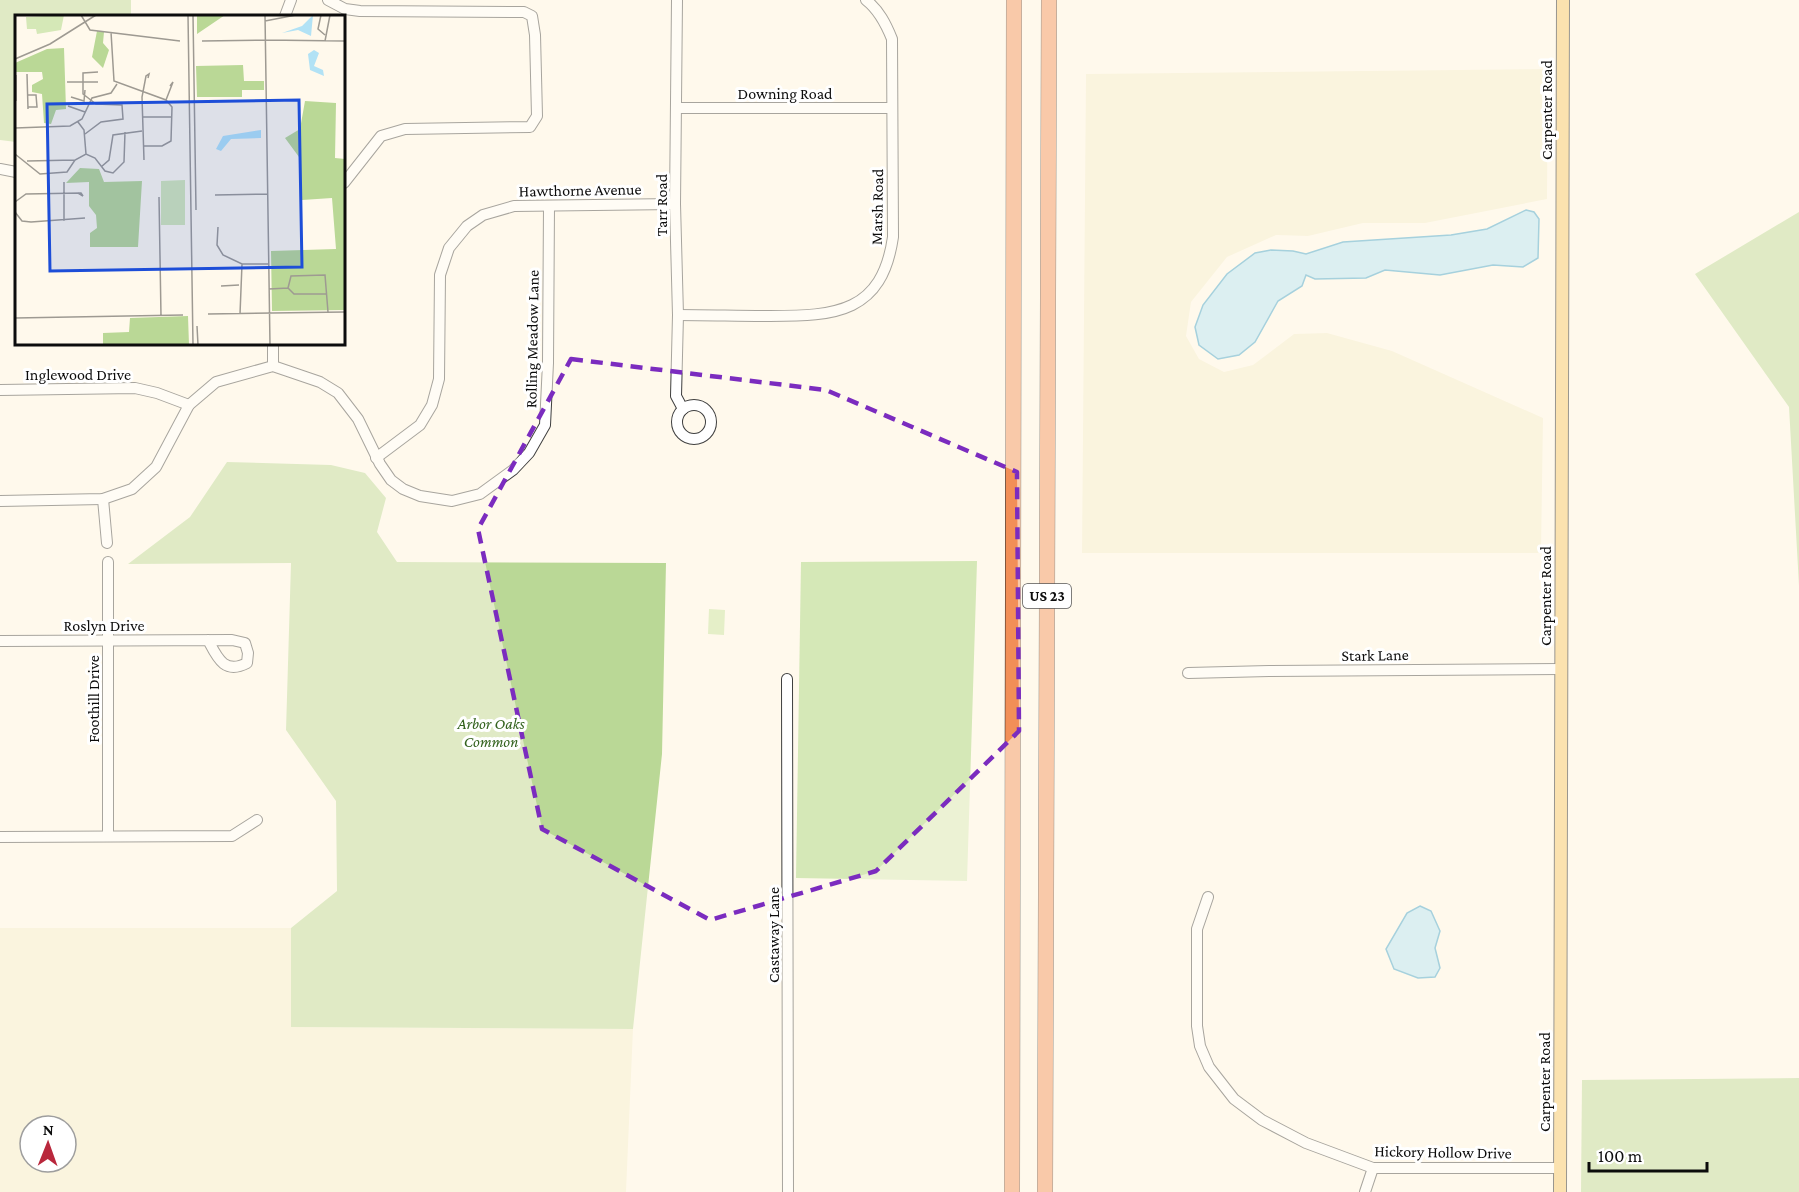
<svg xmlns="http://www.w3.org/2000/svg" width="1799" height="1192" viewBox="0 0 1799 1192" font-family="'Crimson Pro',serif">
	<style>
		.farmland { fill: #f4edcd; fill-rule: evenodd }
		.green { fill: #d5e8b7 }
		.forest { fill: #bad896 }
		.pitch { fill: #e5efc8 }
		.water { fill: #b2e2f5; stroke: #3a9fca; stroke-width: 1.5 }
		.lines { fill: none; stroke-linecap: round; stroke-linejoin: round }
		.minor-casing { stroke: #3f3f3f; stroke-width: 12 }
		.major-casing { stroke: #1d1d1d; stroke-width: 14 }
		.highway-casing { stroke: #1d1d1d; stroke-width: 16 }
		.minor { stroke: #fff; stroke-width: 10 }
		.major { stroke: #f6c564; stroke-width: 12 }
		.highway { stroke: #f28f57; stroke-width: 15 }
		.marked { fill: none; stroke: #7b2cbf; stroke-width: 4.5; stroke-dasharray: 12 8; stroke-linejoin: round }
		.labels { text-anchor: middle; dominant-baseline: central; stroke-width: 6; stroke-linejoin: round; paint-order: stroke }
		.shield { fill: #fff; stroke: #555; stroke-width: 1.5 }
		.shield-label { font-size: 15px; font-weight: bold; fill: #0c0c0c }
		.street-label { font-size: 16px; fill: #0c0c0c; stroke: #fff }
		.park-label { font-size: 16px; font-style: italic; fill: #33621e; stroke: #fff }
		.inset-road { fill: none; stroke: #9e9a92; stroke-width: 1.5 }
		.view { fill: #1d4ed8; fill-opacity: 0.15; stroke: #1d4ed8; stroke-width: 3 }
		.inset-edge { fill: none; stroke: #0c0c0c; stroke-width: 3 }
	</style>
	<rect width="100%" height="100%" fill="#fff9ec"/>
	<g class="farmland">
		<path d="M1548 69 1547 199 1425 223H1363L1308 236 1276 235 1227 257 1191 302 1186 336 1199 359 1224 372 1253 365 1294 334 1327 333 1392 351 1543 418 1541 553H1082L1086 74Z"/>
		<path d="M0 928H291V1027L633 1029 626 1192H0ZM30 1126H66V1162H30Z"/>
	</g>
	<path class="green" d="M977 561 967 881 796 878 801 562Z"/>
	<g class="forest">
		<path d="M0 0H131V16H16V142L0 140Z"/>
		<path d="M1799 212V586L1789 407 1695 274Z"/>
		<path d="M227 462 331 465 365 473 386 498 377 532 397 562 666 563 662 754 633 1029 291 1027V928L337 891 336 801 286 730 291 563 128 564 190 517Z"/>
		<path d="M1799 1078V1192H1581L1582 1080Z"/>
	</g>
	<path class="pitch" d="M709 609 725 610 724 635 708 634Z"/>
	<g class="water">
		<path d="M1526 210 1534 212 1539 219 1538 258 1523 267 1493 265 1440 275 1385 270 1366 278 1315 279 1306 275 1302 286 1278 301 1255 342 1239 355 1218 359 1199 345 1195 327 1203 305 1227 274 1255 253 1271 250 1293 251 1306 254 1343 242 1451 235 1487 229Z"/>
		<path d="M1420 906 1431 911 1440 931 1435 948 1440 968 1435 977 1418 978 1394 969 1386 949 1407 913Z"/>
	</g>
	<g class="lines">
		<g class="minor-casing">
			<g id="minor">
				<path d="M328 0 345 9 360 11 524 12 532 16 535 35 537 116 530 127 405 129 381 136 344 183"/>
				<path d="M677 0 675 204 678 315 676 396 683 409"/>
				<path d="M285 16 291 0"/>
				<path d="M677 108H892"/>
				<path d="M0 169 16 172"/>
				<path d="M678 315C709 315 740 316 770 316 836 316 882 313 893 237L892 39C886 24 879 10 866 0"/>
				<path d="M273 344V366"/>
				<path d="M0 390 135 388 157 393 189 405"/>
				<circle cx="694" cy="422" r="17"/>
				<path d="M376 458 420 425 432 405 439 379 440 275 449 248 467 226 483 215 514 206 675 204"/>
				<path d="M103 499 107 543"/>
				<path d="M0 501 103 499 132 489 156 467 189 405 216 382 273 366 320 382 338 393 358 419 380 464 391 480 403 489 420 496 452 501 480 494 513 470 529 453 545 425 548 363 549 206"/>
				<path d="M108 562V836"/>
				<path d="M0 641 232 640 245 643 248 653 247 663C224 675 217 657 208 640"/>
				<path d="M1188 673 1269 671 1561 669"/>
				<path d="M787 679 788 1192"/>
				<path d="M0 837 232 836 257 820"/>
				<path d="M1208 897 1197 929V1026L1200 1046 1209 1067 1234 1099 1262 1120 1306 1143 1373 1168H1560"/>
				<path d="M1365 1192 1373 1168"/>
			</g>
		</g>
		<g class="major-casing">
			<path id="major" d="M1560 1192 1563 0"/>
		</g>
		<g class="highway-casing">
			<g id="highway">
				<path d="M1012 1192 1014 0"/>
				<path d="M1045 1192 1049 0"/>
			</g>
		</g>
		<use href="#minor" class="minor"/>
		<use href="#major" class="major"/>
		<use href="#highway" class="highway"/>
	</g>
	<path d="M0 0H1799V1192H0ZM571 359 826 390 1017 472 1019 731 876 871 710 920 542 829 478 529Z" fill="#fff9ec" fill-opacity=".55" fill-rule="evenodd"/>
	<path class="marked" d="M571 359 826 390 1017 472 1019 731 876 871 710 920 542 829 478 529Z"/>
	<g class="labels">
		<rect class="shield" x="1023" y="584" width="48" height="24" rx="4.5"/>
		<g class="shield-label">
			<text x="1047" y="596">US 23</text>
		</g>
		<g class="street-label">
			<text x="785" y="93">Downing Road</text>
			<text transform="translate(1546 110) rotate(-90)">Carpenter Road</text>
			<text transform="translate(580 190) rotate(-1)">Hawthorne Avenue</text>
			<text transform="translate(661 205) rotate(-90)">Tarr Road</text>
			<text transform="translate(877 207) rotate(-89)">Marsh Road</text>
			<text transform="translate(532 339) rotate(-89)">Rolling Meadow Lane</text>
			<text x="78" y="374">Inglewood Drive</text>
			<text transform="translate(1545 596) rotate(-90)">Carpenter Road</text>
			<text x="104" y="625">Roslyn Drive</text>
			<text transform="translate(1375 655) rotate(-1)">Stark Lane</text>
			<text transform="translate(93 699) rotate(-90)">Foothill Drive</text>
			<text transform="translate(773 935) rotate(-90)">Castaway Lane</text>
			<text transform="translate(1544 1082) rotate(-90)">Carpenter Road</text>
			<text transform="translate(1443 1152) rotate(1)">Hickory Hollow Drive</text>
		</g>
		<g class="park-label">
			<text x="491" y="723">Arbor Oaks<tspan x="491" dy="18">Common</tspan></text>
		</g>
	</g>
	<g transform="translate(15 15)">
		<rect width="330" height="330" fill="#fff9ec"/>
		<path d="M49 0 46 15 22 19 21 14H12L11 2ZM170 165V210H146V166Z" fill="#d5e8b7"/>
		<path d="M182 0H210L182 19ZM82 16 89 17 88 28 94 35 88 53 77 42ZM49 33 51 94 41 95 36 109 29 108 27 79 17 77V70L28 64 27 57H0V48L32 34ZM228 50 229 66H249V75H227V82H182L181 51ZM290 86 321 88 320 143 330 144V295L257 296 256 236 321 234 317 183 287 185 284 142 270 123 285 114ZM65 153 84 154 89 167 127 166 123 232H75V218L82 213 81 200 74 191V167L51 168ZM173 301 174 330H88V318L114 317 115 303Z" fill="#bad896"/>
		<path d="M298 0 296 21 283 15 267 18 287 11ZM299 35 304 38 299 51 308 55 309 61 295 55 293 39ZM246 115V123L216 124 206 136 201 134 208 121Z" fill="#b2e2f5"/>
		<path class="inset-road" d="M66 0 75 15 165 26M173 0 178 330M178 0 181 195M250 0 255 330M306 0 303 14 310 20M250 6 281 0M96 17 99 66 151 85 157 92 156 126 147 131H128M250 25 330 26M187 26 250 25M310 26 315 0M0 44 35 29 81 0M12 59 13 94M1 60V86M52 67H83M13 80H21L22 92H13M56 82 69 86 70 75M151 85 158 67 155 71M53 91 70 97M127 102H157M63 107 69 115 71 139M0 113 55 111 67 104 77 83 96 78 102 69M70 119 86 107 108 104 107 90 81 89 68 79V58L83 57M0 139 25 159 52 157 60 145 71 139 80 143 90 156 98 158 109 147 110 117M129 145 127 82 131 61 134 59 133 63M12 146 60 145M86 152 94 145 98 120 127 116M49 167V206M200 180 252 179M144 182 146 301M0 187 11 179 66 178 68 181 63 178M0 197 7 206 16 207 70 203M203 212 202 230 208 240 227 249H253M206 271 224 270M273 273 276 261 310 260 313 297M254 274 273 273 279 279H312M193 299 330 297M225 299 227 249M0 303 168 300M182 311 183 330"/>
		<path class="view" d="M284 85 287 252 35 256 32 89Z"/>
		<rect width="330" height="330" class="inset-edge"/>
	</g>
	<g transform="translate(48 1144) rotate(1)"><circle r="28" fill="#ffffff" stroke="#9e9e9e" stroke-width="1.5"/>
	<path d="M0-4.5L10 22L0 15L-10 22Z" fill="#b9273c"/>
	<text y="-9" font-size="16" font-weight="bold" text-anchor="middle" fill="#0c0c0c">N</text>
	</g>
	<path d="M1589 1162v9h118v-9" fill="none" stroke="#0c0c0c" stroke-width="3"/>
	<text x="1598" y="1162" font-size="18" fill="#0c0c0c" stroke="#ffffff" stroke-width="4.5" paint-order="stroke">100 m</text>
</svg>
